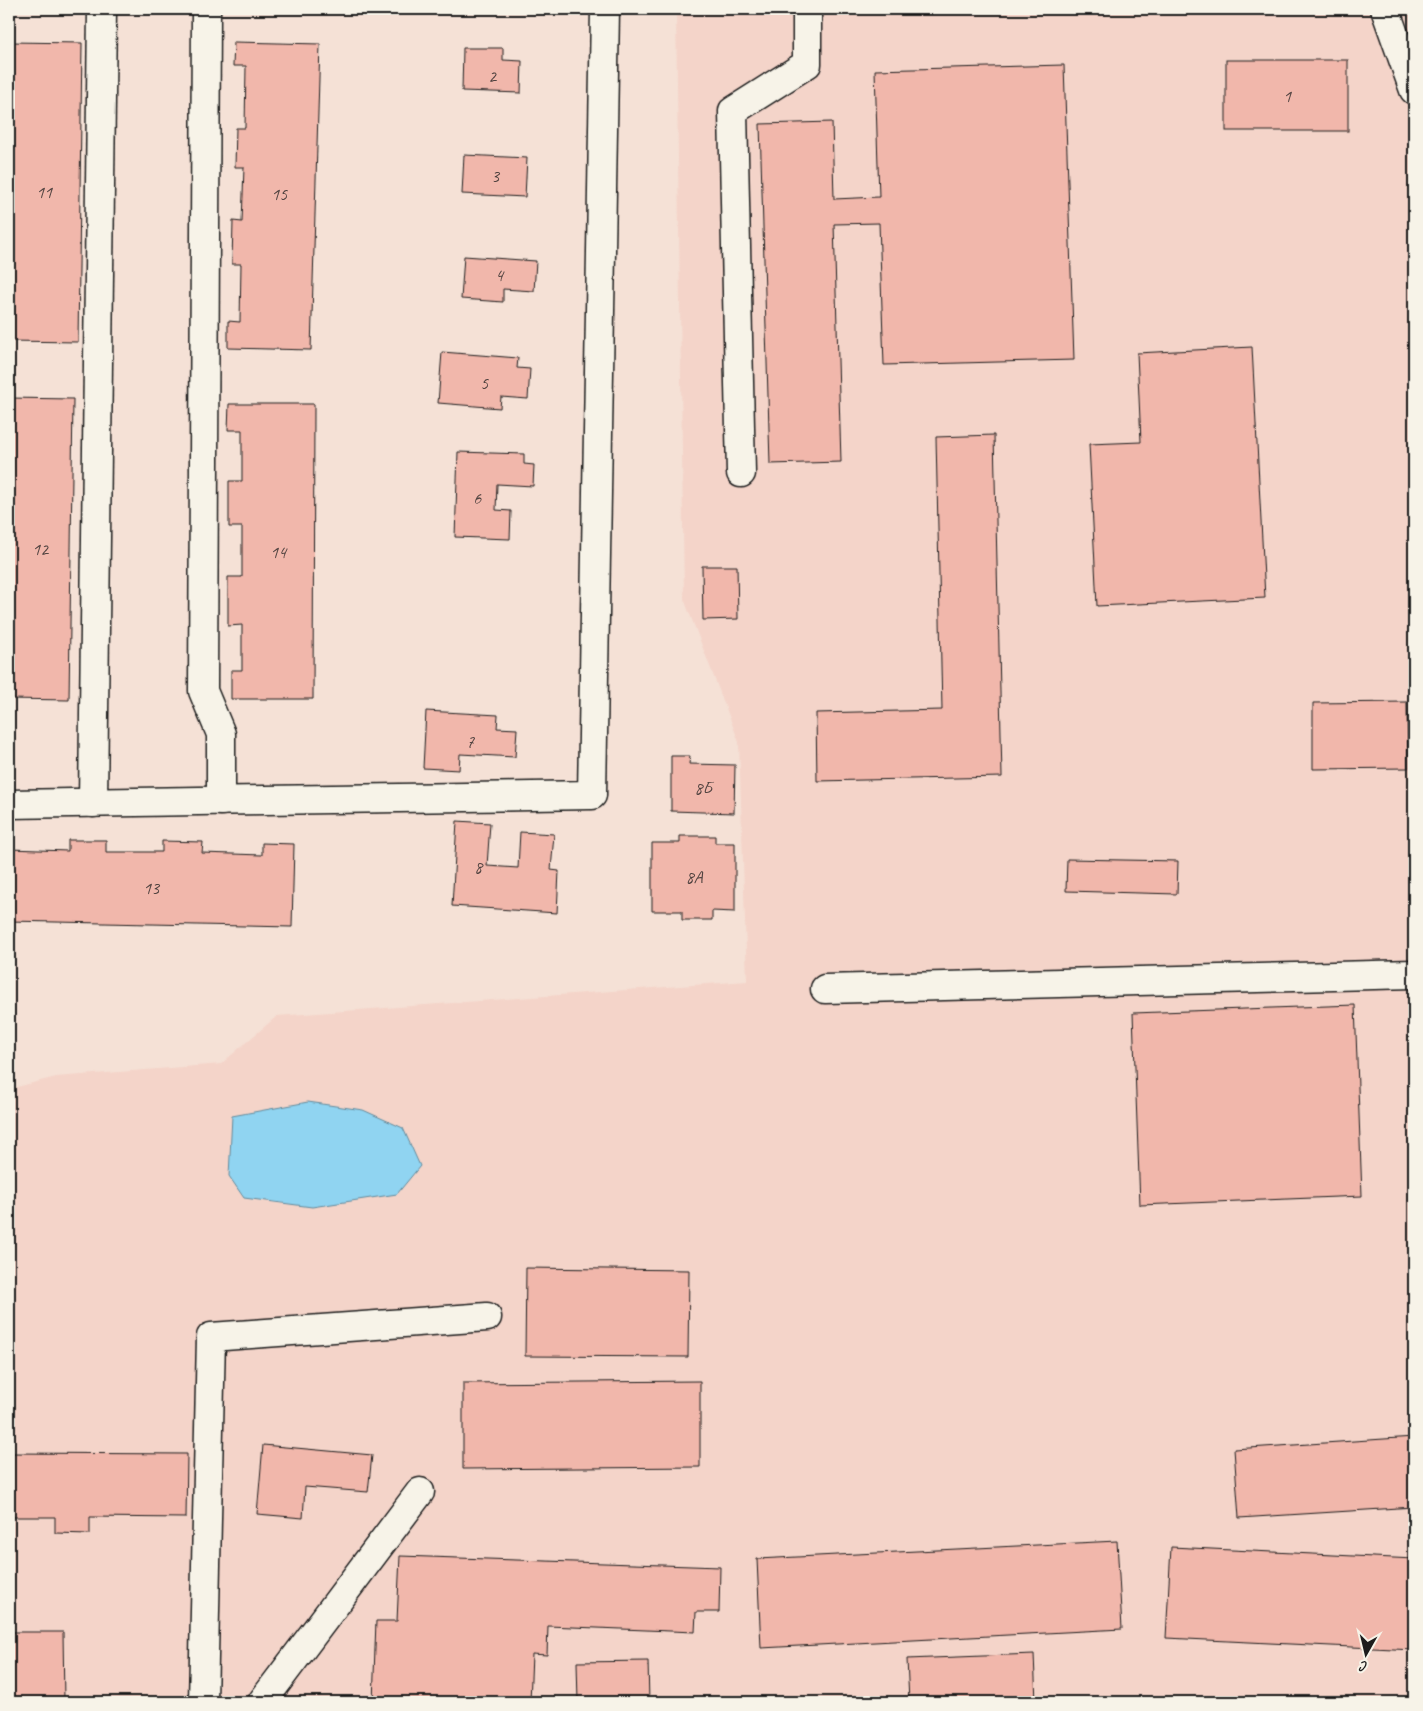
<svg xmlns="http://www.w3.org/2000/svg" width="1423" height="1711" viewBox="0 0 1423 1711" font-family="Caveat,sans-serif">
	<style>
		.built { fill: #f4d4c9 }
		.water { fill: #90d4f1; stroke: #628a9c }
		.building { fill: #f1b7ab; stroke: #1c1c1c }
		.lines { fill: none; stroke-linecap: round; stroke-linejoin: round }
		.minor-casing { stroke: #1c1c1c; stroke-width: 31 }
		.minor { stroke: #f7f3e8; stroke-width: 28 }
		.labels { text-anchor: middle; dominant-baseline: central; stroke-width: 5; stroke-linejoin: round; paint-order: stroke }
		.number-label { font-size: 18px; fill: #514340 }
	</style>
	<rect width="100%" height="100%" fill="#f5e1d6"/>
	<filter id="ink" filterUnits="userSpaceOnUse"><feTurbulence type="fractalNoise" baseFrequency=".02" numOctaves="2"/><feDisplacementMap in="SourceGraphic" scale="10" xChannelSelector="R" yChannelSelector="G"/><feConvolveMatrix kernelMatrix="1 2 1 2 8 2 1 2 1" color-interpolation-filters="sRGB"/></filter>
	<g filter="url(#ink)">
		<path class="built" d="M778 9H1414V1702H9V1089L56 1077 221 1064 277 1016 747 981 739 742 684 599 676 10Z"/>
		<path class="water" d="M308 1102 363 1110 403 1128 420 1166 397 1194 312 1207 244 1198 229 1176 232 1116Z"/>
		<g class="building">
			<path d="M9 42 82 43 78 342 9 341Z"/>
			<path d="M234 42 320 44 311 350 228 348V321L240 322 241 264H232L233 221 242 222 244 167H235L236 128H245L246 66H233Z"/>
			<path d="M463 48H503V60L522 61 521 93 462 91Z"/>
			<rect x="1226" y="60" width="122" height="71"/>
			<path d="M1064 65 1074 360 884 365 879 223 834 224 841 462 770 464 760 124 832 122 834 199 879 197 875 70Z"/>
			<path d="M464 155 527 158 525 197 462 194Z"/>
			<path d="M464 256 536 261 534 291 503 289V302L461 299Z"/>
			<path d="M1252 347 1265 598 1097 606 1089 444 1141 442 1137 353Z"/>
			<path d="M442 352 518 358 517 368 530 369 528 399 501 397 500 408 438 403Z"/>
			<path d="M9 398 73 399 69 700 9 699Z"/>
			<path d="M229 404H314L313 699H231V670H242V625L228 626V577H242V527H229V481H242V430H228Z"/>
			<path d="M994 435 1002 777 817 781 816 713 942 710 936 437Z"/>
			<path d="M458 452 524 454V464L534 465 533 486 497 484 496 510 511 511 510 539 455 537Z"/>
			<path d="M702 566H737L738 619 703 620Z"/>
			<path d="M1407 702 1408 768 1313 769V703Z"/>
			<path d="M426 711 498 715 497 728 517 729 515 757 460 754 459 770 423 768Z"/>
			<path d="M671 756H690L689 764 735 765 734 813 671 811Z"/>
			<path d="M457 821 490 823 487 866 518 868 520 832 554 834 551 870 559 871 557 913 452 906Z"/>
			<path d="M680 836H715V843H735V912L712 911V920H682V911H652V843H680Z"/>
			<path d="M68 840H106V852H162V841L203 842 202 853 262 855V843L294 844 292 927 9 921V849L68 851Z"/>
			<path d="M1067 859 1178 861 1177 894 1066 891Z"/>
			<path d="M1355 1005 1362 1196 1140 1205 1133 1013Z"/>
			<path d="M526 1268 689 1270 688 1357 525 1356Z"/>
			<path d="M700 1381V1467L463 1469V1383Z"/>
			<path d="M1414 1437V1507L1239 1518 1234 1449Z"/>
			<path d="M263 1445 372 1455 368 1492 305 1487 303 1518 257 1514Z"/>
			<path d="M9 1453 187 1454 186 1518 90 1517V1534L55 1533V1517H9Z"/>
			<path d="M1117 1541 1122 1629 761 1648 757 1559Z"/>
			<path d="M1171 1547 1414 1559V1650L1166 1638Z"/>
			<path d="M400 1556 720 1567 719 1612H696L695 1632 548 1626 547 1655 532 1654 530 1702H373L376 1621H397Z"/>
			<path d="M9 1632H63L64 1702H9Z"/>
			<path d="M1034 1654 1036 1702H909L907 1659Z"/>
			<path d="M648 1661 649 1702H578L577 1662Z"/>
		</g>
		<g class="lines">
			<g class="minor-casing">
				<g id="minor">
					<path d="M206 9 203 691 221 734V801"/>
					<path d="M1385 9 1414 90"/>
					<path d="M741 473 733 111 807 64V9"/>
					<path d="M93 803 102 9"/>
					<path d="M9 804 592 795 605 9"/>
					<path d="M825 989 1414 974"/>
					<path d="M203 1702 211 1337 487 1317"/>
					<path d="M262 1702 420 1492"/>
				</g>
			</g>
			<use href="#minor" class="minor"/>
		</g>
	</g>
	<g class="labels">
		<g class="number-label">
			<text x="492" y="76">2</text>
			<text x="1287" y="96">1</text>
			<text x="495" y="176">3</text>
			<text x="44" y="192">11</text>
			<text x="279" y="194">15</text>
			<text x="499" y="275">4</text>
			<text x="484" y="383">5</text>
			<text x="477" y="498">6</text>
			<text x="40" y="549">12</text>
			<text x="278" y="552">14</text>
			<text x="470" y="742">7</text>
			<text x="703" y="788">8Б</text>
			<text x="478" y="867">8</text>
			<text x="694" y="877">8А</text>
			<text x="151" y="888">13</text>
		</g>
	</g>
	<rect width="1423" height="1711" fill="none" stroke="#f7f3e8" stroke-width="30"/>
	<rect x="15" y="15" width="1393" height="1681" fill="none" stroke="#1c1c1c" stroke-width="2" filter="url(#ink)"/>
	<g transform="translate(1366 1654) rotate(188)" stroke="#f7f3e8" stroke-width="4" paint-order="stroke">
	<path d="M0-4L9 19L0 12L-9 19Z" fill="#1c1c1c"/>
	<text y="-8" font-size="14" font-weight="bold" text-anchor="middle" fill="#1c1c1c">С</text>
	</g>
</svg>
